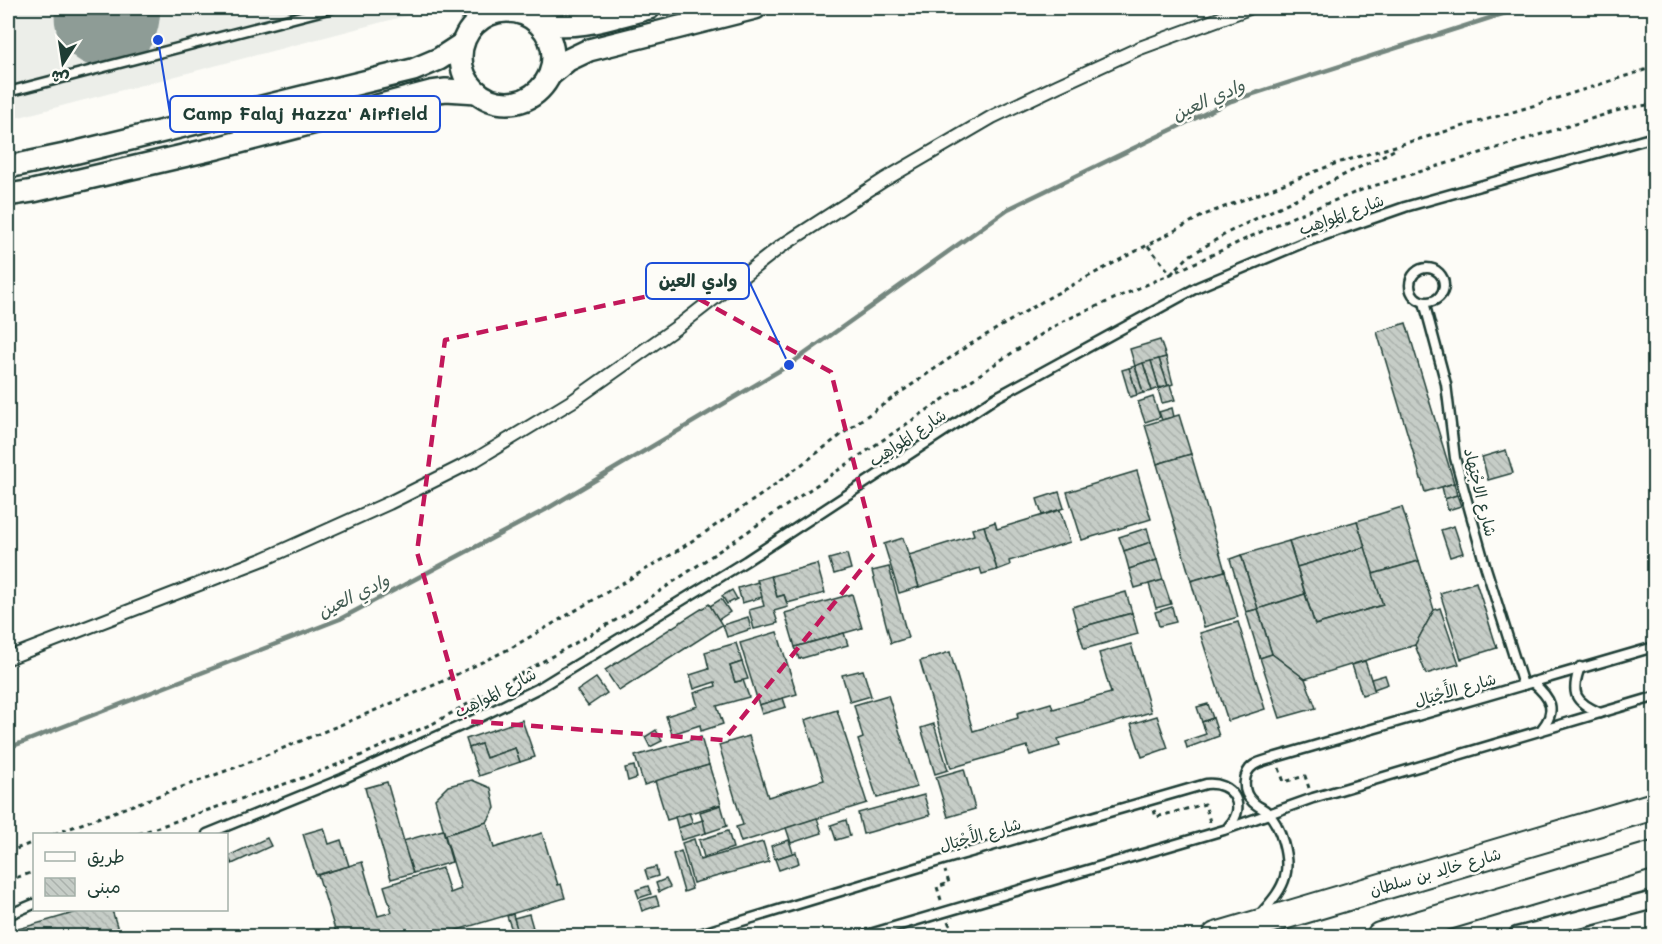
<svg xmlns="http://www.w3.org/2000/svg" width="1662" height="944" viewBox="0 0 1662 944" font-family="Mali,'Playpen Sans Arabic',sans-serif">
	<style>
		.built { fill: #eceee9 }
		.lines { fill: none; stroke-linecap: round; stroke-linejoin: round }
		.stream { stroke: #75877f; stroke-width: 4.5 }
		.runway { stroke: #8e9c96; stroke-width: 105 }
		.building { fill: url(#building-back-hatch); stroke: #1f3d34; stroke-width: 1.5 }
		.service-casing { stroke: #1f3d34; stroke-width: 13 }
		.pedestrian-casing { stroke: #1f3d34; stroke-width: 16 }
		.minor-casing { stroke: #1f3d34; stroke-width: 21 }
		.tertiary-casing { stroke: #1f3d34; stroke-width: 26 }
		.primary-casing { stroke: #1f3d34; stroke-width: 30 }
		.path { stroke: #1f3d34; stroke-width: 3; stroke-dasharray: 4.5 4.5; stroke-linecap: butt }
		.service { stroke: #fdfcf7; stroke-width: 8 }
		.pedestrian { stroke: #fdfcf7; stroke-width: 12 }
		.minor { stroke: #fdfcf7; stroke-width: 16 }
		.tertiary { stroke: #fdfcf7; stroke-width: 21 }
		.primary { stroke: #fdfcf7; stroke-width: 26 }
		.marked { fill: none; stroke: #c2185b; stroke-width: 4.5; stroke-dasharray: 12 8; stroke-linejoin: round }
		.labels { text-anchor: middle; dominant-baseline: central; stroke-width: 5; stroke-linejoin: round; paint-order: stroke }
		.street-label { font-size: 16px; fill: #1f3d34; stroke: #fdfcf7 }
		.water-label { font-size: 18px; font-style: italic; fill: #435c53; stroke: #fdfcf7 }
		.leader { fill: none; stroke: #1d4ed8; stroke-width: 2 }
		.callout-dot { fill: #1d4ed8; stroke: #fdfcf7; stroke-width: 2 }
		.callout { fill: #fdfcf7; stroke: #1d4ed8; stroke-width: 2 }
		.callout-label { font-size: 18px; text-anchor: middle; font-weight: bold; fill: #1f3d34 }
	</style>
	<defs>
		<pattern id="building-back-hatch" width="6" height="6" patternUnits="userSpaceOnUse" patternTransform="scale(1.5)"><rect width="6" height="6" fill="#c6cdc7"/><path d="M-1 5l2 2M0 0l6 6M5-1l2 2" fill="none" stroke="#aab1ac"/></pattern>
	</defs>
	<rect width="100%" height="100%" fill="#fdfcf7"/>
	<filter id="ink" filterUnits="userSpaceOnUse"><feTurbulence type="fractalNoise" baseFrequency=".0167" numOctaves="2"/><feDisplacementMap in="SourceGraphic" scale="12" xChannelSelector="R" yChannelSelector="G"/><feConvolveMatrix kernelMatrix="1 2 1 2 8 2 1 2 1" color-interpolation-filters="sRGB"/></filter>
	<g filter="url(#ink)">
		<path class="built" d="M8 8H436L8 120Z"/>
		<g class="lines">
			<path class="stream" d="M8 748 340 619 545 510 789 365 1008 209 1231 101 1521 8"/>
			<path class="runway" d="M107 16 108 8"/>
		</g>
		<g class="building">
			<path d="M1406 323 1454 483 1425 492 1377 332Z"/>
			<path d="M1160 340 1166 357 1135 366 1130 349Z"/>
			<path d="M1166 357 1173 384 1168 386 1159 359Z"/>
			<path d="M1159 359 1168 386 1159 388 1151 361Z"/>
			<path d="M1151 361 1159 388 1152 391 1143 363Z"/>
			<path d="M1143 363 1152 391 1143 393 1135 366Z"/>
			<path d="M1135 366 1143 393 1137 395 1129 368Z"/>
			<path d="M1129 368 1137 395 1130 397 1122 370Z"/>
			<path d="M1170 385 1175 400 1162 403 1158 389Z"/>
			<path d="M1153 397 1160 417 1145 422 1138 402Z"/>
			<path d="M1172 408 1174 417 1162 420 1159 412Z"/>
			<path d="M1179 415 1191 454 1157 464 1145 425Z"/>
			<path d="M1506 450 1513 473 1488 480 1482 457Z"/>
			<path d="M1191 454 1225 571 1191 581 1157 464Z"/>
			<path d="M1137 471 1151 519 1082 540 1067 492Z"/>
			<path d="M1454 483 1457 495 1445 499 1442 487Z"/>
			<path d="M1059 492 1064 508 1042 515 1037 499Z"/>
			<path d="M1457 495 1461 506 1448 510 1445 499Z"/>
			<path d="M1402 507 1419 561 1373 574 1357 521Z"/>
			<path d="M1060 510 1070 542 1009 561 1010 565 997 570 984 526 995 522 997 529Z"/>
			<path d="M1357 521 1365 547 1297 567 1289 541Z"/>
			<path d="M984 526 997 570 982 574 980 568 919 587 909 555 974 535 972 529Z"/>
			<path d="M1454 526 1463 553 1450 557 1441 530Z"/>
			<path d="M1147 528 1151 542 1124 551 1119 537Z"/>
			<path d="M903 538 919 587 899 593 884 544Z"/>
			<path d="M1289 541 1305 594 1258 609 1241 555Z"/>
			<path d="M1151 542 1157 560 1129 569 1124 551Z"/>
			<path d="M1365 547 1383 605 1315 625 1297 567Z"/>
			<path d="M847 554 851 569 834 574 829 559Z"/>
			<path d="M1241 555 1258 609 1246 612 1230 559Z"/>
			<path d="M1157 560 1163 580 1135 588 1129 569Z"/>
			<path d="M1419 561 1434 610 1415 645 1305 679 1272 654 1258 609 1305 594 1315 625 1383 605 1373 574Z"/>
			<path d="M817 564 825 593 787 603 784 595 777 597 771 576Z"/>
			<path d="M889 567 908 638 891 643 872 571Z"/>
			<path d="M1225 571 1238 617 1204 627 1191 581Z"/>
			<path d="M771 576 777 597 784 595 788 607 774 611 778 623 754 629 749 610 764 606 757 580Z"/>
			<path d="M1163 580 1171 604 1156 608 1149 584Z"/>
			<path d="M758 582 762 597 742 603 738 588Z"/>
			<path d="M1476 582 1497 648 1461 659 1440 593Z"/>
			<path d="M732 590 737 599 727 604 722 596Z"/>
			<path d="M1126 592 1132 613 1078 628 1072 607Z"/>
			<path d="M852 594 862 628 795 647 785 613Z"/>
			<path d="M721 599 730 612 718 620 710 606Z"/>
			<path d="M709 604 722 625 619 691 605 670Z"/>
			<path d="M1172 607 1176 622 1159 626 1155 612Z"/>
			<path d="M1440 608 1459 664 1426 674 1415 645 1434 610Z"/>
			<path d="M1258 609 1272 654 1260 658 1246 612Z"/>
			<path d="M1132 613 1138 634 1084 649 1078 628Z"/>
			<path d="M748 617 751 629 727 637 723 625Z"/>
			<path d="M1238 622 1265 709 1228 721 1200 633Z"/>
			<path d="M777 632 797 694 759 705 740 643Z"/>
			<path d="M844 633 848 645 799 659 795 647Z"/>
			<path d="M736 643 742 662 730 666 735 682 743 680 749 697 717 706 723 724 701 731 700 725 672 734 666 716 698 706 694 693 716 686 715 682 694 689 690 675 709 669 705 652Z"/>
			<path d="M1131 644 1151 712 1058 739 1060 746 1030 755 1027 746 951 768 920 661 950 652 973 731 1018 718 1017 713 1051 703 1053 709 1111 693 1099 653Z"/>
			<path d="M1272 654 1305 679 1316 708 1280 718 1260 658Z"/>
			<path d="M1365 661 1375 691 1362 695 1352 665Z"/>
			<path d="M742 662 748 679 735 682 730 666Z"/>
			<path d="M863 670 871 696 850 702 842 675Z"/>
			<path d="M1385 675 1388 684 1374 689 1371 679Z"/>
			<path d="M596 678 607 693 588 706 577 691Z"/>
			<path d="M888 695 917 787 877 798 858 740 863 738 854 705Z"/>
			<path d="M783 698 786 707 762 714 759 705Z"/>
			<path d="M1208 704 1213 718 1202 722 1197 707Z"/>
			<path d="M837 710 867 803 741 842 736 827 743 825 719 745 749 736 768 797 824 780 805 720Z"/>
			<path d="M1157 716 1168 748 1142 757 1131 724Z"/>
			<path d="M1213 718 1219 736 1187 748 1185 741 1206 734 1202 722Z"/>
			<path d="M522 720 535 757 520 762 515 748 486 758 481 744 469 748 466 739Z"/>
			<path d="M934 724 948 770 935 774 921 728Z"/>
			<path d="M656 730 662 741 650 747 645 737Z"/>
			<path d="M701 737 709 765 644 785 635 756Z"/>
			<path d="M481 744 486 758 515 748 520 762 479 776 469 748Z"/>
			<path d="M709 765 721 804 667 820 655 781Z"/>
			<path d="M634 766 637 778 628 781 625 768Z"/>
			<path d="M964 769 975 809 948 817 936 777Z"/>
			<path d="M472 780 491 788 495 808 487 822 445 835 435 799 448 786Z"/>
			<path d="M387 782 413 873 391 879 365 788Z"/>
			<path d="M924 795 930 815 863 834 858 813Z"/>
			<path d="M721 805 727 826 706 833 700 812Z"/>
			<path d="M689 813 693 823 678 828 675 817Z"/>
			<path d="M817 818 822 833 791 843 786 828Z"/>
			<path d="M703 820 706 833 681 840 678 828Z"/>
			<path d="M846 820 850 836 836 840 831 825Z"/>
			<path d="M487 822 494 848 542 833 558 885 561 884 565 898 437 936H337L318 875 362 862 378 916 392 912 384 886 442 868 450 893 461 889 445 835Z"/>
			<path d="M324 828 329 844 341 840 349 866 316 875 303 834Z"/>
			<path d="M443 830 452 862 413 873 403 841Z"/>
			<path d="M728 831 733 848 704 857 699 840Z"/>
			<path d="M267 838 271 846 232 864 228 856Z"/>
			<path d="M694 839 700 860 763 842 769 862 693 883 682 843Z"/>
			<path d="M789 840 793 853 775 859 771 846Z"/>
			<path d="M681 851 692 889 684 892 673 854Z"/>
			<path d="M796 852 799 863 779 870 775 859Z"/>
			<path d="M656 867 658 876 648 879 645 870Z"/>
			<path d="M666 879 670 887 659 892 656 883Z"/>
			<path d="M648 886 651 894 639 898 636 890Z"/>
			<path d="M656 896 659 905 642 911 639 901Z"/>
			<path d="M84 910H112L120 936H104L100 930 77 936H8V932Z"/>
			<path d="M513 914 514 918 520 936H514L507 916Z"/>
			<path d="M529 914 533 928 518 932 514 918Z"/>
		</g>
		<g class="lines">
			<g class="service-casing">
				<g id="service">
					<path d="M8 92 332 8"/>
					<circle cx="1427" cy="285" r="17"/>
					<path d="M1424 302 1446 384 1455 458 1485 565 1523 685"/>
					<path d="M1580 667C1570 694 1575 702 1600 713"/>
					<path d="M1532 682C1551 698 1558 710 1541 730"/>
					<path d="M207 834 342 779 476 719 539 688 746 561 995 398 1198 287 1305 242 1405 207 1654 137"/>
					<path d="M8 915 34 904"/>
					<path d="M1260 915C1269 904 1281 892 1285 877 1290 859 1281 825 1267 812 1263 808 1256 806 1252 801 1242 792 1242 773 1254 765 1260 761 1269 760 1276 757L1654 647"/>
					<path d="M693 936 943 860 1206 784C1232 781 1248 806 1229 826"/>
					<path d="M863 936 1224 830 1313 798 1654 697"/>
				</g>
			</g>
			<g class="pedestrian-casing">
				<path id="pedestrian" d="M8 658 264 559 389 503 475 460 574 400 680 325 780 247 884 180 992 117 1057 86 1140 48 1249 8"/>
			</g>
			<g class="minor-casing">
				<g id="minor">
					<path d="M504 8 506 11"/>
					<path d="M1517 936 1654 900"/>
				</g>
			</g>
			<g class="tertiary-casing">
				<g id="tertiary">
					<circle cx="507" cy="57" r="46"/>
					<path d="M538 22C576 31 613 17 649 8"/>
					<path d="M550 75 568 60 589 50 755 8"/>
					<path d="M8 167 65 155 413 70 439 59 462 44"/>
					<path d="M8 195 33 191 217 148 431 92 446 90 477 92"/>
				</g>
			</g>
			<g class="primary-casing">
				<g id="primary">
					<path d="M1216 936 1654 806"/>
					<path d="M1380 936 1654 855"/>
				</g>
			</g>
			<g class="path">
				<path d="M1148 246 1171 274 1189 256 1229 232 1398 148"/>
				<path d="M1279 768 1284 782 1305 776 1309 788"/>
				<path d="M1154 810 1156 817 1205 804 1210 822"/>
				<path d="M54 834 242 765 345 723 439 683 511 648 674 553 761 495 861 420 966 347 1050 297 1204 215 1337 163 1526 108 1654 67"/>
				<path d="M138 834 305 777 360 756 434 723 623 616 1004 358 1061 322 1171 274 1297 215 1367 188 1623 109 1654 104"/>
				<path d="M8 852 34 842"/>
				<path d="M8 880 34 872"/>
				<path d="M941 900 937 887 949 883 945 871"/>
				<path d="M948 921 954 936"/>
			</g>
			<use href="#service" class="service"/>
			<use href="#pedestrian" class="pedestrian"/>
			<use href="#minor" class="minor"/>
			<use href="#tertiary" class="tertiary"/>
			<use href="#primary" class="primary"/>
		</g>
	</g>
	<path class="marked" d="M681 289 831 372 876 551 724 740 465 721 417 552 445 340Z"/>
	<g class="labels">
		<g class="street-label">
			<text transform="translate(1341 214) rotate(-20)">شارع المَواهِب</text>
			<text transform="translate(907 437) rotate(-34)">شارع المَواهِب</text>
			<text transform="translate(1481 492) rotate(76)">شارع الاجْتِهاد</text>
			<text transform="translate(1455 689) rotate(-16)">شارع الأَجْيَال</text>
			<text transform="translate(495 692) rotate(-27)">شارع المَواهِب</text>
			<text transform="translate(980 834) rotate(-16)">شارع الأَجْيَال</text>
			<text transform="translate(1435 871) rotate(-16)">شارع خالِد بن سلطان</text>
		</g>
		<g class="water-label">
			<text transform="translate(1208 99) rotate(-24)">وادي العين</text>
			<text transform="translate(353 595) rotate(-26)">وادي العين</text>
		</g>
	</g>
	<path class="leader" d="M158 40L170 114M789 365L749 281"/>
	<g class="callout-dot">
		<circle cx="158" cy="40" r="6"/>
		<circle cx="789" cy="365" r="6"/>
	</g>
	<g class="callout">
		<rect x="170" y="96" width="270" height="36" rx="6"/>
		<rect x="646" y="263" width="103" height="36" rx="6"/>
	</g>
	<g class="callout-label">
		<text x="305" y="120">Camp Falaj Hazza' Airfield</text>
		<text x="698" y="287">وادي العين</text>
	</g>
	<rect width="1662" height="944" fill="none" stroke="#fdfcf7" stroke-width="30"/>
	<rect x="15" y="15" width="1632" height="914" fill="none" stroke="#1f3d34" stroke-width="2" filter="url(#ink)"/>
	<rect x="33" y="833" width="195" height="78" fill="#fdfcf7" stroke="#a4b0a9" stroke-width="1.5"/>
	<rect x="45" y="852" width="30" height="9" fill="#fdfcf7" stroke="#a4b0a9" stroke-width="1.5"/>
	<text x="87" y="863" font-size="18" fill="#1f3d34">طريق</text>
	<rect x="45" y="878" width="30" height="18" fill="url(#building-back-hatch)" stroke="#a4b0a9" stroke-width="1.5"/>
	<text x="87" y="893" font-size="18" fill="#1f3d34">مبنى</text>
	<g transform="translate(63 63) rotate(192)" stroke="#fdfcf7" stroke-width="4.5" paint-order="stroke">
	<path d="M0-4.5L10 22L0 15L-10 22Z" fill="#1f3d34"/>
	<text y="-9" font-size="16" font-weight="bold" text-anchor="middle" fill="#1f3d34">ش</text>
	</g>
</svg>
